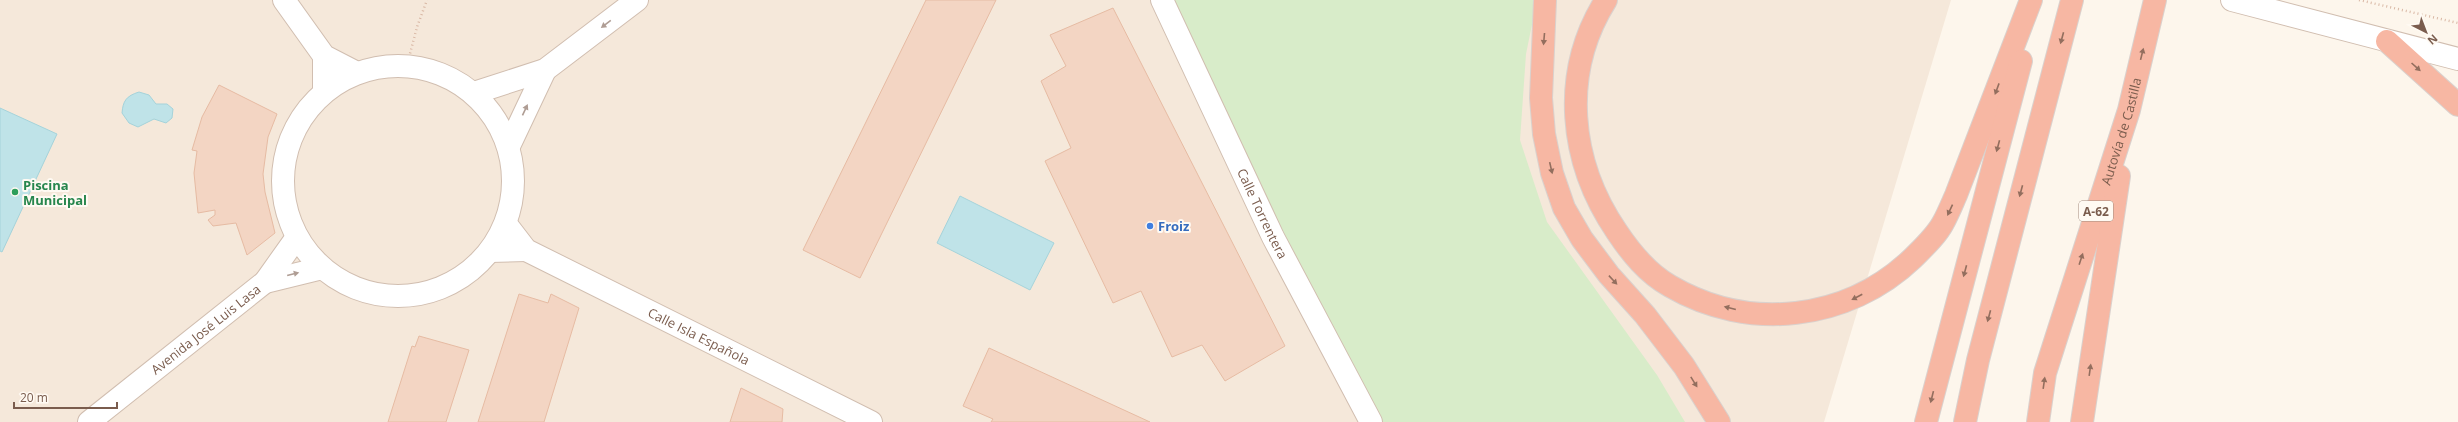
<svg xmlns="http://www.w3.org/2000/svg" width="2458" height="422" viewBox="0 0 2458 422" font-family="'Open Sans',sans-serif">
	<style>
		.residential { fill: #f5e8da }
		.green { fill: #d8ecc9 }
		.water { fill: #bfe3e8; stroke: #a5d3da }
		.building { fill: #f3d5c3; stroke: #e6bba3 }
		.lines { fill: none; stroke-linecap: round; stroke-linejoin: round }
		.minor-casing { stroke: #d1beb0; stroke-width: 24 }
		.tertiary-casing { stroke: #d1beb0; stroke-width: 24 }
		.motorway-casing { stroke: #dad1cd; stroke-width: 24 }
		.path { stroke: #d9b8a5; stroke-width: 2.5; stroke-dasharray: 1 3; stroke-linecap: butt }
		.minor { stroke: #fff; stroke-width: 22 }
		.tertiary { stroke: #fff; stroke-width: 22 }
		.motorway { stroke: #f7b7a3; stroke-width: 22 }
		.oneway { fill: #af9d94 }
		.oneway2 { fill: #936e5e }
		.leisure-dot { fill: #2e9e5b; stroke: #fffaf3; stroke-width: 1.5 }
		.shop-dot { fill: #3f7fe0; stroke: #fffaf3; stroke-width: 1.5 }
		.labels { text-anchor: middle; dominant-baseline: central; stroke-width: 4; stroke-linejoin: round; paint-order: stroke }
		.shield { fill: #fffaf3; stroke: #a28b7f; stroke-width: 1 }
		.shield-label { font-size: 12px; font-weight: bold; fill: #7a5c4d }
		.street-label { font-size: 13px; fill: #7a5c4d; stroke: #fffaf3 }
		.leisure-label { font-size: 13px; font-weight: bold; fill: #27864d; stroke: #fffaf3; text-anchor: start }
		.shop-label { font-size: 13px; font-weight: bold; fill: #366cbe; stroke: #fffaf3; text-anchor: start }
	</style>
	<rect width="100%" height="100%" fill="#fdf6ec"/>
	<path class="residential" d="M0 0H1951L1824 422H0Z"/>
	<path class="green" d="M1162 0H1537L1526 54 1520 140 1547 222 1657 375 1685 422H1360Z"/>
	<g class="water">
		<path d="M139 92 149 95 156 104H167L173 109 172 118 166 123 154 119 138 127 129 123 122 113C123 101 126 96 139 92Z"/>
		<path d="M0 108 57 134 2 252 0 251Z"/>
		<path d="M960 196 1054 243 1030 290 937 243Z"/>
	</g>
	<g class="building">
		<path d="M926 0H996L860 278 803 250Z"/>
		<path d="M1113 8 1285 346 1225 381 1202 345 1172 357 1141 291 1113 303 1045 161 1071 148 1041 81 1066 66 1050 35Z"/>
		<path d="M219 85 277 114 268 137 263 174 265 192 275 233 247 255 236 223 213 226 208 220 215 215V210L198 213 194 173 197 151 192 150 202 117Z"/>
		<path d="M519 294 548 303 551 294 579 308 544 422H478Z"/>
		<path d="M419 336 469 350 446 422H388L412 346 415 347Z"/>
		<path d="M989 348 1150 422H991L993 419 963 406Z"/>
		<path d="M741 388 783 409 782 422H730Z"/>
	</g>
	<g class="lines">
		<g class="minor-casing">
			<g id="minor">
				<path d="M284 0 324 56 357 73"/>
				<path id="s1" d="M1162 0 1273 237 1371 422"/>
				<path d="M324 56V92"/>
				<path id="s2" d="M506 224 526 250 871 422"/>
				<path d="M490 251 526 250"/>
			</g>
		</g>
		<g class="tertiary-casing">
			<g id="tertiary">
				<path d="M2232 0 2458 59"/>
				<circle cx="398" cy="181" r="115"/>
				<path d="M474 93 545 70 637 0"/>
				<path d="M509 146 545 70"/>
				<path d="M265 282 322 268"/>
				<path id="s3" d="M89 422 265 282 297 237"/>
			</g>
		</g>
		<g class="motorway-casing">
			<g id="motorway">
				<path d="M1545 0 1541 98 1544 134 1552 173 1564 208 1582 239 1609 275 1645 315 1684 366 1719 422"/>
				<path d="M1606 0C1560 73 1569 162 1617 232 1631 253 1647 273 1670 286 1749 332 1847 321 1913 258 1924 247 1936 236 1943 223 1948 214 1952 204 1956 195L2031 0"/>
				<path d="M2387 41 2458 105"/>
				<path d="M1926 422 2021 61"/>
				<path d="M1965 422 1978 360 2072 0"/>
				<path id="s4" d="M2038 422 2045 373 2129 110 2155 0"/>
				<path d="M2082 422 2119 176"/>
			</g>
		</g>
		<g class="path">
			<path d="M2359 0 2458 23"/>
			<path d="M407 65 417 27 427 0"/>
		</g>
		<use href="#minor" class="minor"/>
		<use href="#tertiary" class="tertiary"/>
		<use href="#motorway" class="motorway"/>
	</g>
	<defs><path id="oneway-solid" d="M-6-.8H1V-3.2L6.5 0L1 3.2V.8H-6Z"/></defs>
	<g class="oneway">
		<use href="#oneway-solid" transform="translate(606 24) rotate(143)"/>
		<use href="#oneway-solid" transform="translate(525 110) rotate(-65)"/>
		<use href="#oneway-solid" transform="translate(293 274) rotate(-14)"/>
	</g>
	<g class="oneway2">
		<use href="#oneway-solid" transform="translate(2062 38) rotate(105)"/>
		<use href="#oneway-solid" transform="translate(1544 39) rotate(95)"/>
		<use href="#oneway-solid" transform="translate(2142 54) rotate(-76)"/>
		<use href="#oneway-solid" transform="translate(2416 67) rotate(42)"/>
		<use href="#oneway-solid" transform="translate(1997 89) rotate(110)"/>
		<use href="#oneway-solid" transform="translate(1998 146) rotate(105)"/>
		<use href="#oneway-solid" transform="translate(1551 168) rotate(77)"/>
		<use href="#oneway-solid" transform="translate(2021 191) rotate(105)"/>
		<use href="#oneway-solid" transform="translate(1950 210) rotate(115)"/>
		<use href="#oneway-solid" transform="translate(2081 259) rotate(-72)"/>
		<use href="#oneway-solid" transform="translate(1965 271) rotate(105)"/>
		<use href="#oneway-solid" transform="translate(1613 280) rotate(47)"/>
		<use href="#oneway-solid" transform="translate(1857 297) rotate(152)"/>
		<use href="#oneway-solid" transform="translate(1730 308) rotate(-166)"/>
		<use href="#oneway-solid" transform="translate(1989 316) rotate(105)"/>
		<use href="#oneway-solid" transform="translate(2090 370) rotate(-82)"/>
		<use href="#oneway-solid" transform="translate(1694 382) rotate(58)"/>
		<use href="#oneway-solid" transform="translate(2044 383) rotate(-82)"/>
		<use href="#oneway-solid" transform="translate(1932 397) rotate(104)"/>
	</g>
	<circle class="leisure-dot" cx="15" cy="192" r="4"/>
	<circle class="shop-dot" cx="1150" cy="226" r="4"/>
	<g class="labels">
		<rect class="shield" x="2079" y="201" width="34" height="20" rx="3"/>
		<g class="shield-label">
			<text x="2096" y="211">A-62</text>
		</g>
		<g class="street-label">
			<text stroke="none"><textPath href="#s4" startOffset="303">Autovía de Castilla</textPath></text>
			<text stroke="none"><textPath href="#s1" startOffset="236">Calle Torrentera</textPath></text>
			<text stroke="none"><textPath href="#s3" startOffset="149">Avenida José Luis Lasa</textPath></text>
			<text stroke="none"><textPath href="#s2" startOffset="226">Calle Isla Española</textPath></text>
		</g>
		<g class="leisure-label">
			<text x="23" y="185">Piscina<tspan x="23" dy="15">Municipal</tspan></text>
		</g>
		<g class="shop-label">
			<text x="1158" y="226">Froiz</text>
		</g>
	</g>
	<g transform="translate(2426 32) rotate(138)" stroke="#fffaf3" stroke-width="3" paint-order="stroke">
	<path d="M0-3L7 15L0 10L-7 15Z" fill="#7a5c4d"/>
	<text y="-6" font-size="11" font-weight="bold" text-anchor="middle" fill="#7a5c4d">N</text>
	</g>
	<path d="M14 402v6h103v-6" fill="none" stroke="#7a5c4d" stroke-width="2"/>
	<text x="20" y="402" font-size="12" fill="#7a5c4d" stroke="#fffaf3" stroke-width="3" paint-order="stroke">20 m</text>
</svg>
